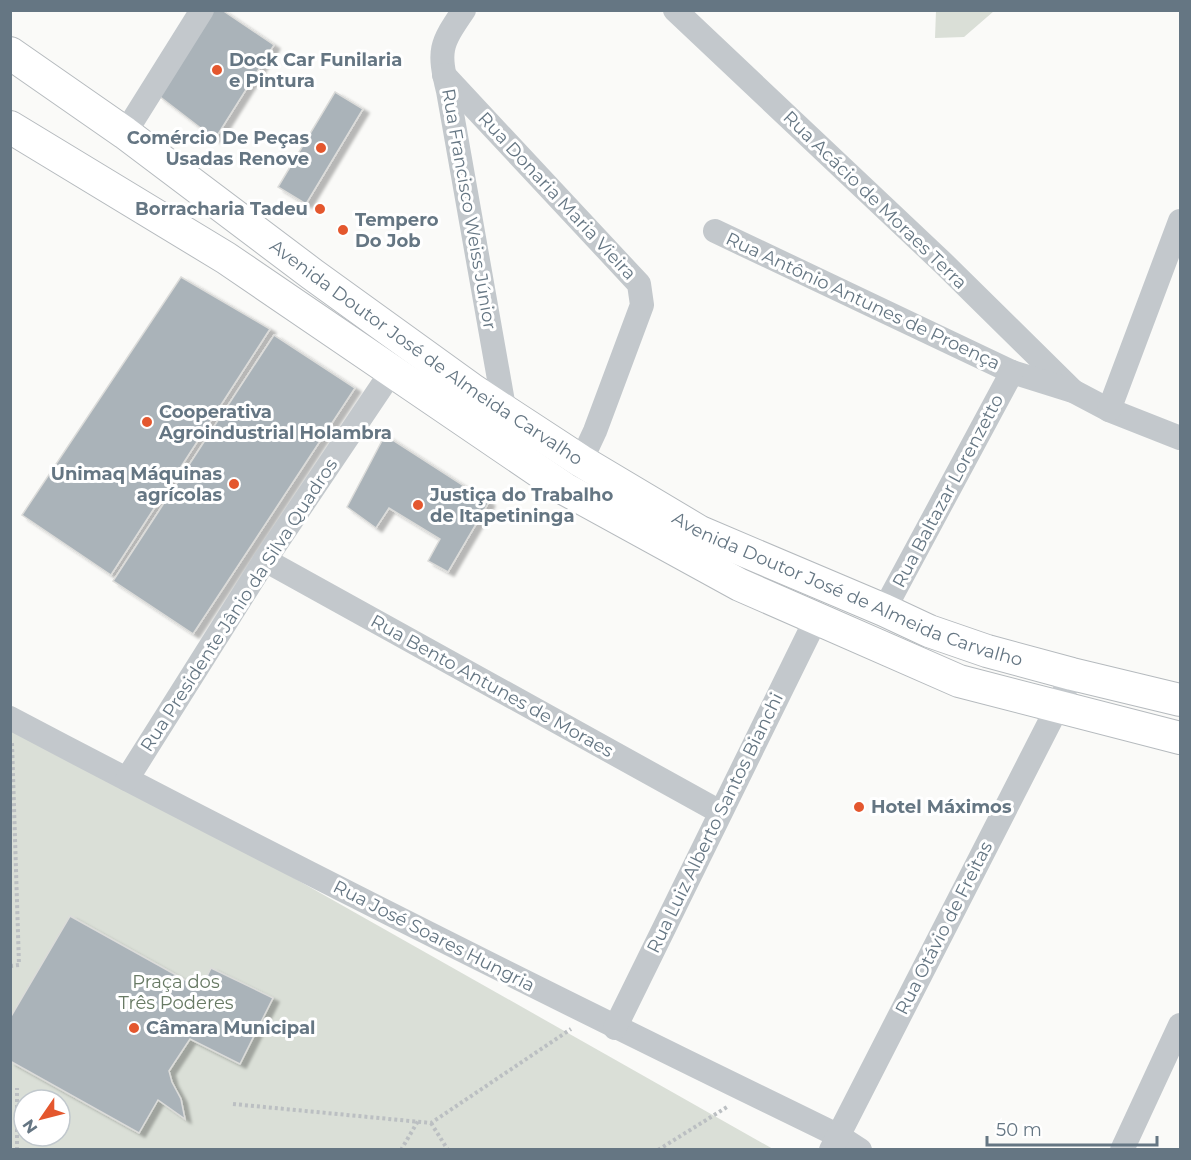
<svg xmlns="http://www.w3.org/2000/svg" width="1191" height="1160" viewBox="0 0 1191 1160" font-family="Montserrat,sans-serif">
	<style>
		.green { fill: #dadfd7; fill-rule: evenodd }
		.building { fill: #aab3b9; stroke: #dcdcda; stroke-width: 1.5; filter: url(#shadow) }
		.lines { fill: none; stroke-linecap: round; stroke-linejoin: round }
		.major-casing { stroke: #b5babe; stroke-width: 34 }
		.path { stroke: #bbbfc2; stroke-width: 4; stroke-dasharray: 3 3; stroke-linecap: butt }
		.minor { stroke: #c3c8cc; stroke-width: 24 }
		.major { stroke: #fff; stroke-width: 32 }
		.poi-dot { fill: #e4572e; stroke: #fff; stroke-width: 2 }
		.labels { text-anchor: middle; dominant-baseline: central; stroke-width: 6; stroke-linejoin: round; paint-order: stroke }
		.poi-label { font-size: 18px; font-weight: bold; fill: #657683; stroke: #fff; text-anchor: start }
		.street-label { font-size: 18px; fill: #657683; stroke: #fff }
		.park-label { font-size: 18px; fill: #687a64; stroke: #fff }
	</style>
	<defs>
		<filter id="shadow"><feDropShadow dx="6" dy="4" stdDeviation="1.5" flood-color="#0004"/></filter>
	</defs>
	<rect width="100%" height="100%" fill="#fafaf8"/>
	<g class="green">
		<path d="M936 11V10L994 11 964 37 935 38Z"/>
		<path d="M11 718 773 1149H11ZM24 1100H60V1136H24Z"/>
	</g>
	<g class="building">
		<path d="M213 10H222L274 45 215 139 159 96Z"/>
		<path d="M335 92 363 109 306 204 278 187Z"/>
		<path d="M181 277 270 329 111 575 22 515Z"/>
		<path d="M274 335 355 388 193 634 113 581Z"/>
		<path d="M385 435 489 502 448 572 428 561 440 539 389 508 376 528 347 507Z"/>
		<path d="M70 916 201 989 211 968 273 998 240 1064 190 1039 169 1071 172 1082 181 1099 185 1119 158 1100 139 1133 10 1061V1018Z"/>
	</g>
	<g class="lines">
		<g class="major-casing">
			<g id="major">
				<path id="s1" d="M10 53 125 133 312 274 474 391 581 461 700 532 884 610 929 631 987 651 1072 674 1180 700"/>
				<path d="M10 127 226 258 565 489 740 585 959 681 1180 738"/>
			</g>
		</g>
		<g class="path">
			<path d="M10 966 19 965 12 743"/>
			<path d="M233 1104 431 1123 571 1029"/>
			<path d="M431 1123 448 1150"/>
			<path d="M17 1150V1088"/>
			<path d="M401 1150 418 1121"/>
			<path d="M658 1150 727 1107"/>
		</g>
		<g class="minor">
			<path d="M464 10C440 45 438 50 448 91L505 413"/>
			<path d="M675 10 943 263 1073 391"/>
			<path d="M444 75 639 284 642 305 595 431 581 461"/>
			<path d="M125 133 202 10"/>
			<path d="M715 231 1012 372 1073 391 1109 410 1180 438"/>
			<path d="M1109 410 1180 221"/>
			<path d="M265 560 720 812"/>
			<path d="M884 610 1012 372"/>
			<path d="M10 718C283 862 559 1000 837 1135L860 1150"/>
			<path d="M127 779 265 560 392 371"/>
			<path d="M615 1028 816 619"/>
			<path d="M831 1150 1057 708 1072 674"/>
			<path d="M1122 1150 1180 1025"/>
		</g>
		<use href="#major" class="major"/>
	</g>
	<g class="poi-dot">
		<circle cx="217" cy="70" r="6"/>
		<circle cx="321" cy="148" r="6"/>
		<circle cx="320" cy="209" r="6"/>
		<circle cx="343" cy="230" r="6"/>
		<circle cx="147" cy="422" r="6"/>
		<circle cx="234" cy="484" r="6"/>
		<circle cx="418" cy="505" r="6"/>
		<circle cx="859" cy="807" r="6"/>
		<circle cx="134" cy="1028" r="6"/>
	</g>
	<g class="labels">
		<g class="poi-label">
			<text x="229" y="60">Dock Car Funilaria<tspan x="229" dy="21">e Pintura</tspan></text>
			<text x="309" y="138" text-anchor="end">Comércio De Peças<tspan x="309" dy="21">Usadas Renove</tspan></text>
			<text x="308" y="209" text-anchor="end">Borracharia Tadeu</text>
			<text x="355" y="220">Tempero<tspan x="355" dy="21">Do Job</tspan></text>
			<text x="159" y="412">Cooperativa<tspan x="159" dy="21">Agroindustrial Holambra</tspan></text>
			<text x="222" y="474" text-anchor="end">Unimaq Máquinas<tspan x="222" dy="21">agrícolas</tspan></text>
			<text x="430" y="495">Justiça do Trabalho<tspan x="430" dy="21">de Itapetininga</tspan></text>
			<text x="871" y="807">Hotel Máximos</text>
			<text x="146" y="1028">Câmara Municipal</text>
		</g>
		<g class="street-label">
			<text transform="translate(557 196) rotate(47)">Rua Donaria Maria Vieira</text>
			<text transform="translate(875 200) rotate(44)">Rua Acácio de Moraes Terra</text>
			<text transform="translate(469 209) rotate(80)">Rua Francisco Weiss Júnior</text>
			<text transform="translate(863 301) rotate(25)">Rua Antônio Antunes de Proença</text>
			<text stroke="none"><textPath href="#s1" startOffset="513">Avenida Doutor José de Almeida Carvalho</textPath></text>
			<text transform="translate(948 491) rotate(-62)">Rua Baltazar Lorenzetto</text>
			<text stroke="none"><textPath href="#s1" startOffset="999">Avenida Doutor José de Almeida Carvalho</textPath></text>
			<text transform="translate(239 605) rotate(-57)">Rua Presidente Jânio da Silva Quadros</text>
			<text transform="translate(492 686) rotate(29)">Rua Bento Antunes de Moraes</text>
			<text transform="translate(715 823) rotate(-64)">Rua Luiz Alberto Santos Bianchi</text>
			<text transform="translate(944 928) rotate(-63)">Rua Otávio de Freitas</text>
			<text transform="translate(434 936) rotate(27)">Rua José Soares Hungria</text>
		</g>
		<g class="park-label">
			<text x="176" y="982">Praça dos<tspan x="176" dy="21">Três Poderes</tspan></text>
		</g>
	</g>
	<rect width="1191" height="1160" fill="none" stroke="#657683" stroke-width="24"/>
	<g transform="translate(42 1118) rotate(235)"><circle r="28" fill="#ffffff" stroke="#c1c8cd" stroke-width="1.5"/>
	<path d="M0-4.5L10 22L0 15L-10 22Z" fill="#e4572e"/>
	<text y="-9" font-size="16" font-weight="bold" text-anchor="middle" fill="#657683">N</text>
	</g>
	<path d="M987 1136v9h170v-9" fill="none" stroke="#657683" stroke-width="3"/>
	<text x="996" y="1136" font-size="18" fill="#657683" stroke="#ffffff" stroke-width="4.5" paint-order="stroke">50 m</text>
</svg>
